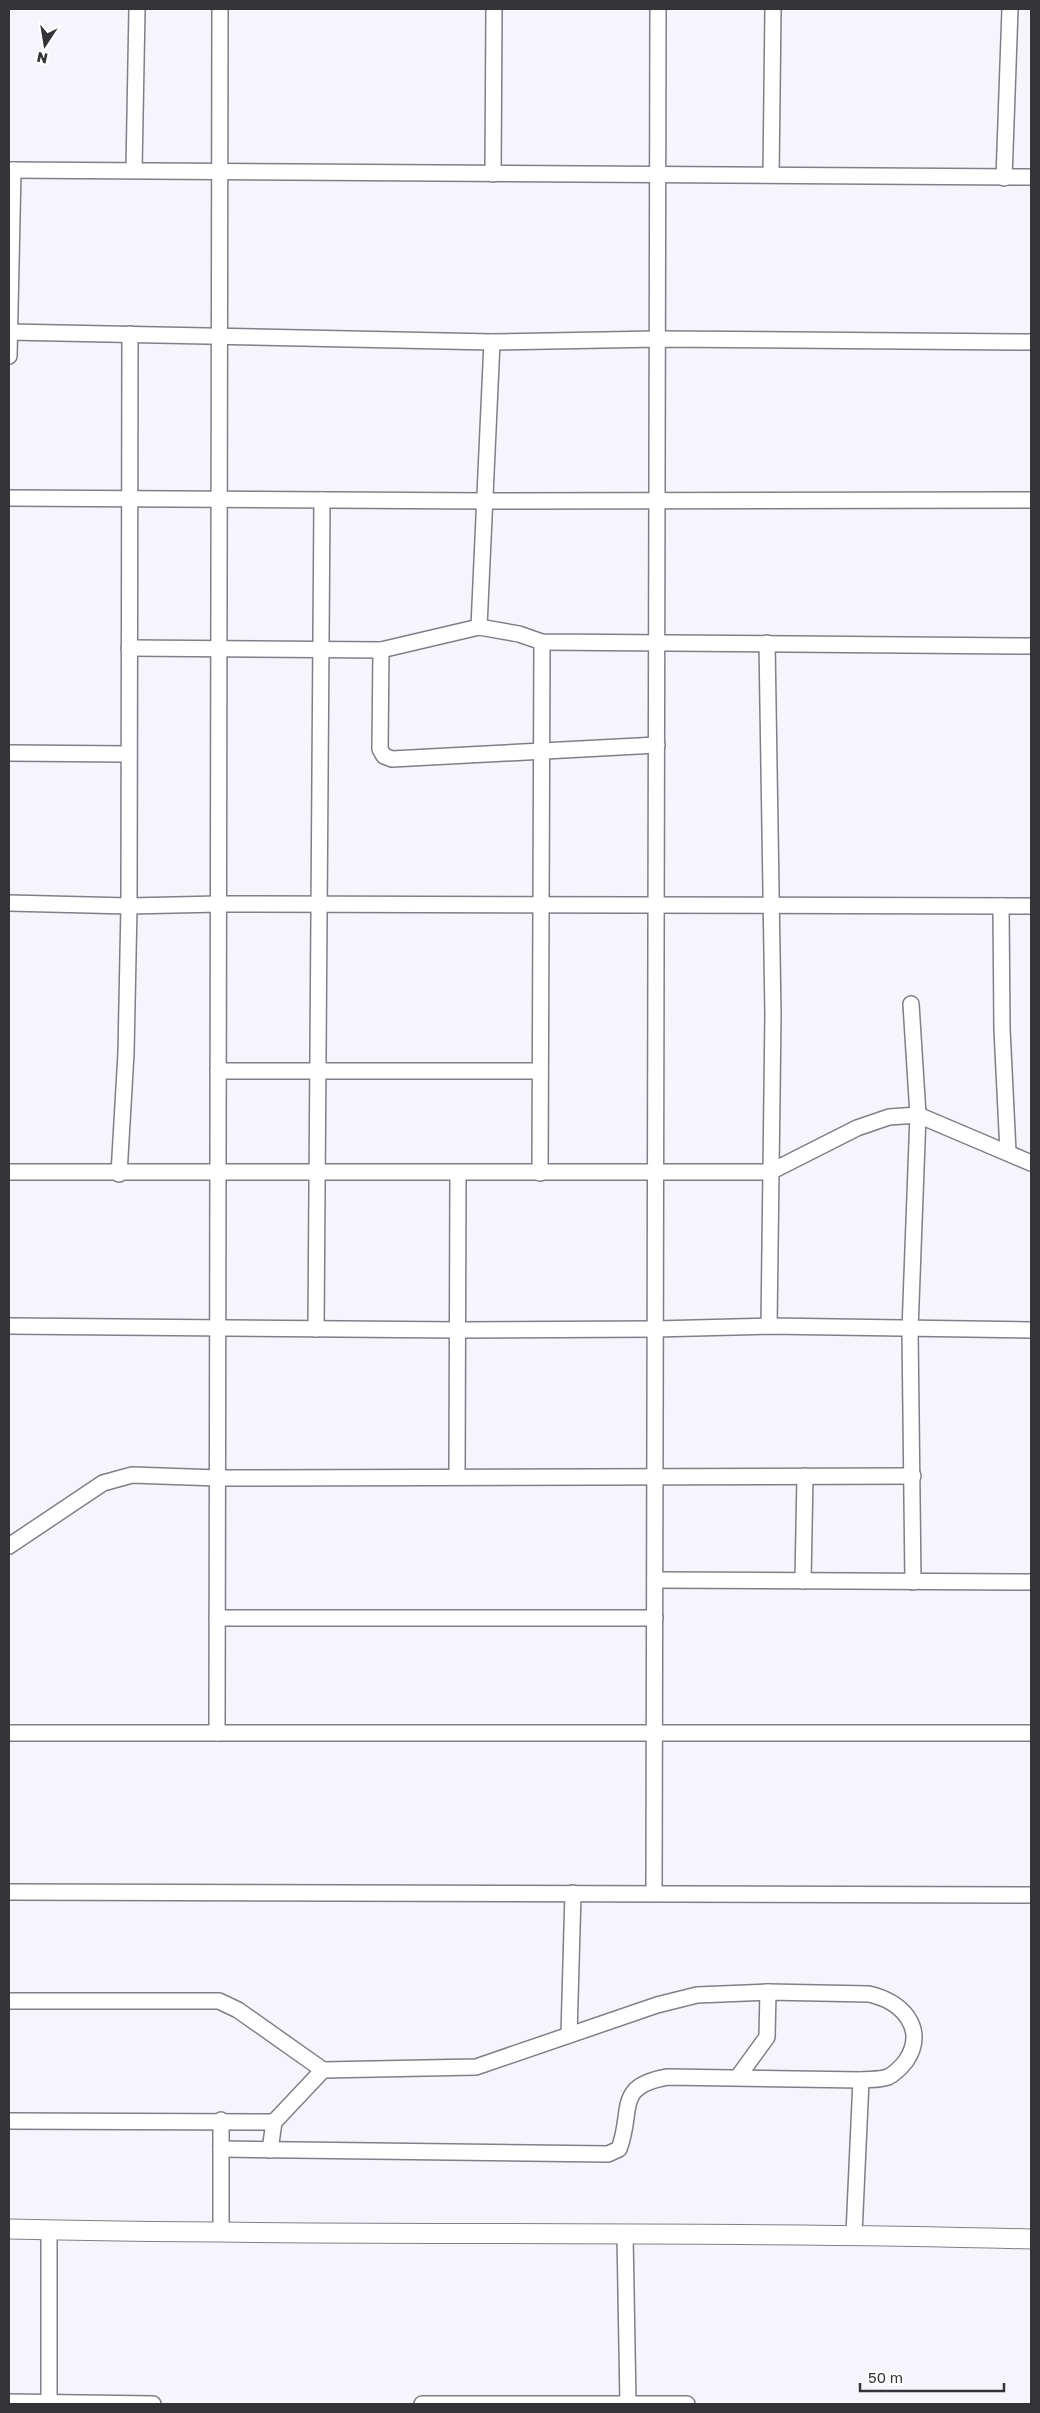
<svg xmlns="http://www.w3.org/2000/svg" width="1040" height="2413" viewBox="0 0 1040 2413" font-family="'Golos Text',sans-serif">
	<style>
		.lines { fill: none; stroke-linecap: round; stroke-linejoin: round }
		.minor-casing { stroke: #807f89; stroke-width: 18 }
		.tertiary-casing { stroke: #807f89; stroke-width: 21 }
		.minor { stroke: #fff; stroke-width: 15 }
		.tertiary { stroke: #fff; stroke-width: 19 }
	</style>
	<rect width="100%" height="100%" fill="#f6f5fe"/>
	<g class="lines">
		<g class="minor-casing">
			<g id="minor">
				<path d="M9 170 1031 177"/>
				<path d="M134 170 137 9"/>
				<path d="M493 174 494 9"/>
				<path d="M771 175 773 9"/>
				<path d="M1004 178 1010 9"/>
				<path d="M9 332 492 342 658 339 1031 342"/>
				<path d="M9 356 13 170"/>
				<path d="M9 498 485 501 1031 500"/>
				<path d="M479 627 492 342"/>
				<path d="M767 643 773 1015 769 1326"/>
				<path d="M129 648 381 650 479 627 519 634 542 642 1031 646"/>
				<path d="M381 650 380 749 384 756 392 759 657 745"/>
				<path d="M9 753 128 754"/>
				<path d="M9 903 129 906 219 904 1031 906"/>
				<path d="M1001 906 1002 1029 1008 1152"/>
				<path d="M911 1004 918 1115 910 1330 913 1582"/>
				<path d="M218 1071H540"/>
				<path d="M9 1172H770L857 1128 889 1117 918 1115 1031 1163"/>
				<path d="M540 1173 542 642"/>
				<path d="M119 1174 126 1053 129 906 130 334"/>
				<path d="M9 1326 459 1330 655 1329 769 1326 1031 1330"/>
				<path d="M316 1329 322 500"/>
				<path d="M457 1477 458 1174"/>
				<path d="M9 1546 103 1483 132 1475 218 1478 913 1476"/>
				<path d="M655 1580 1031 1582"/>
				<path d="M803 1581 805 1476"/>
				<path d="M217 1618H655"/>
				<path d="M9 1733H1031"/>
				<path d="M217 1733 220 9"/>
				<path d="M9 1892 1031 1895"/>
				<path d="M654 1893 658 9"/>
				<path d="M9 2001H219L238 2010 323 2070 476 2067 657 2005 697 1995 768 1992 869 1994C901 2001 928 2028 906 2061 902 2066 894 2074 888 2077 880 2080 869 2079 861 2080L668 2077C614 2086 634 2110 619 2149L608 2154 221 2149"/>
				<path d="M569 2035 573 1893"/>
				<path d="M738 2077 767 2037 768 1992"/>
				<path d="M9 2121 274 2122"/>
				<path d="M270 2150 274 2122 323 2070"/>
				<path d="M49 2230V2402"/>
				<path d="M221 2232V2120"/>
				<path d="M854 2234 861 2080"/>
				<path d="M625 2235 628 2404"/>
				<path d="M9 2402 153 2404"/>
				<path d="M422 2404H687"/>
			</g>
		</g>
		<g class="tertiary-casing">
			<path id="tertiary" d="M9 2229C350 2237 691 2230 1031 2239"/>
		</g>
		<use href="#minor" class="minor"/>
		<use href="#tertiary" class="tertiary"/>
	</g>
	<rect width="1040" height="2413" fill="none" stroke="#343438" stroke-width="20"/>
	<g transform="translate(45 45) rotate(192)" stroke="#ffffff" stroke-width="4" paint-order="stroke">
	<path d="M0-4L9 19L0 12L-9 19Z" fill="#343438"/>
	<text y="-8" font-size="14" font-weight="bold" text-anchor="middle" fill="#343438">N</text>
	</g>
	<path d="M860 2383v8h144v-8" fill="none" stroke="#343438" stroke-width="2.5"/>
	<text x="868" y="2383" font-size="15" fill="#343438" stroke="#ffffff" stroke-width="4" paint-order="stroke">50 m</text>
</svg>
